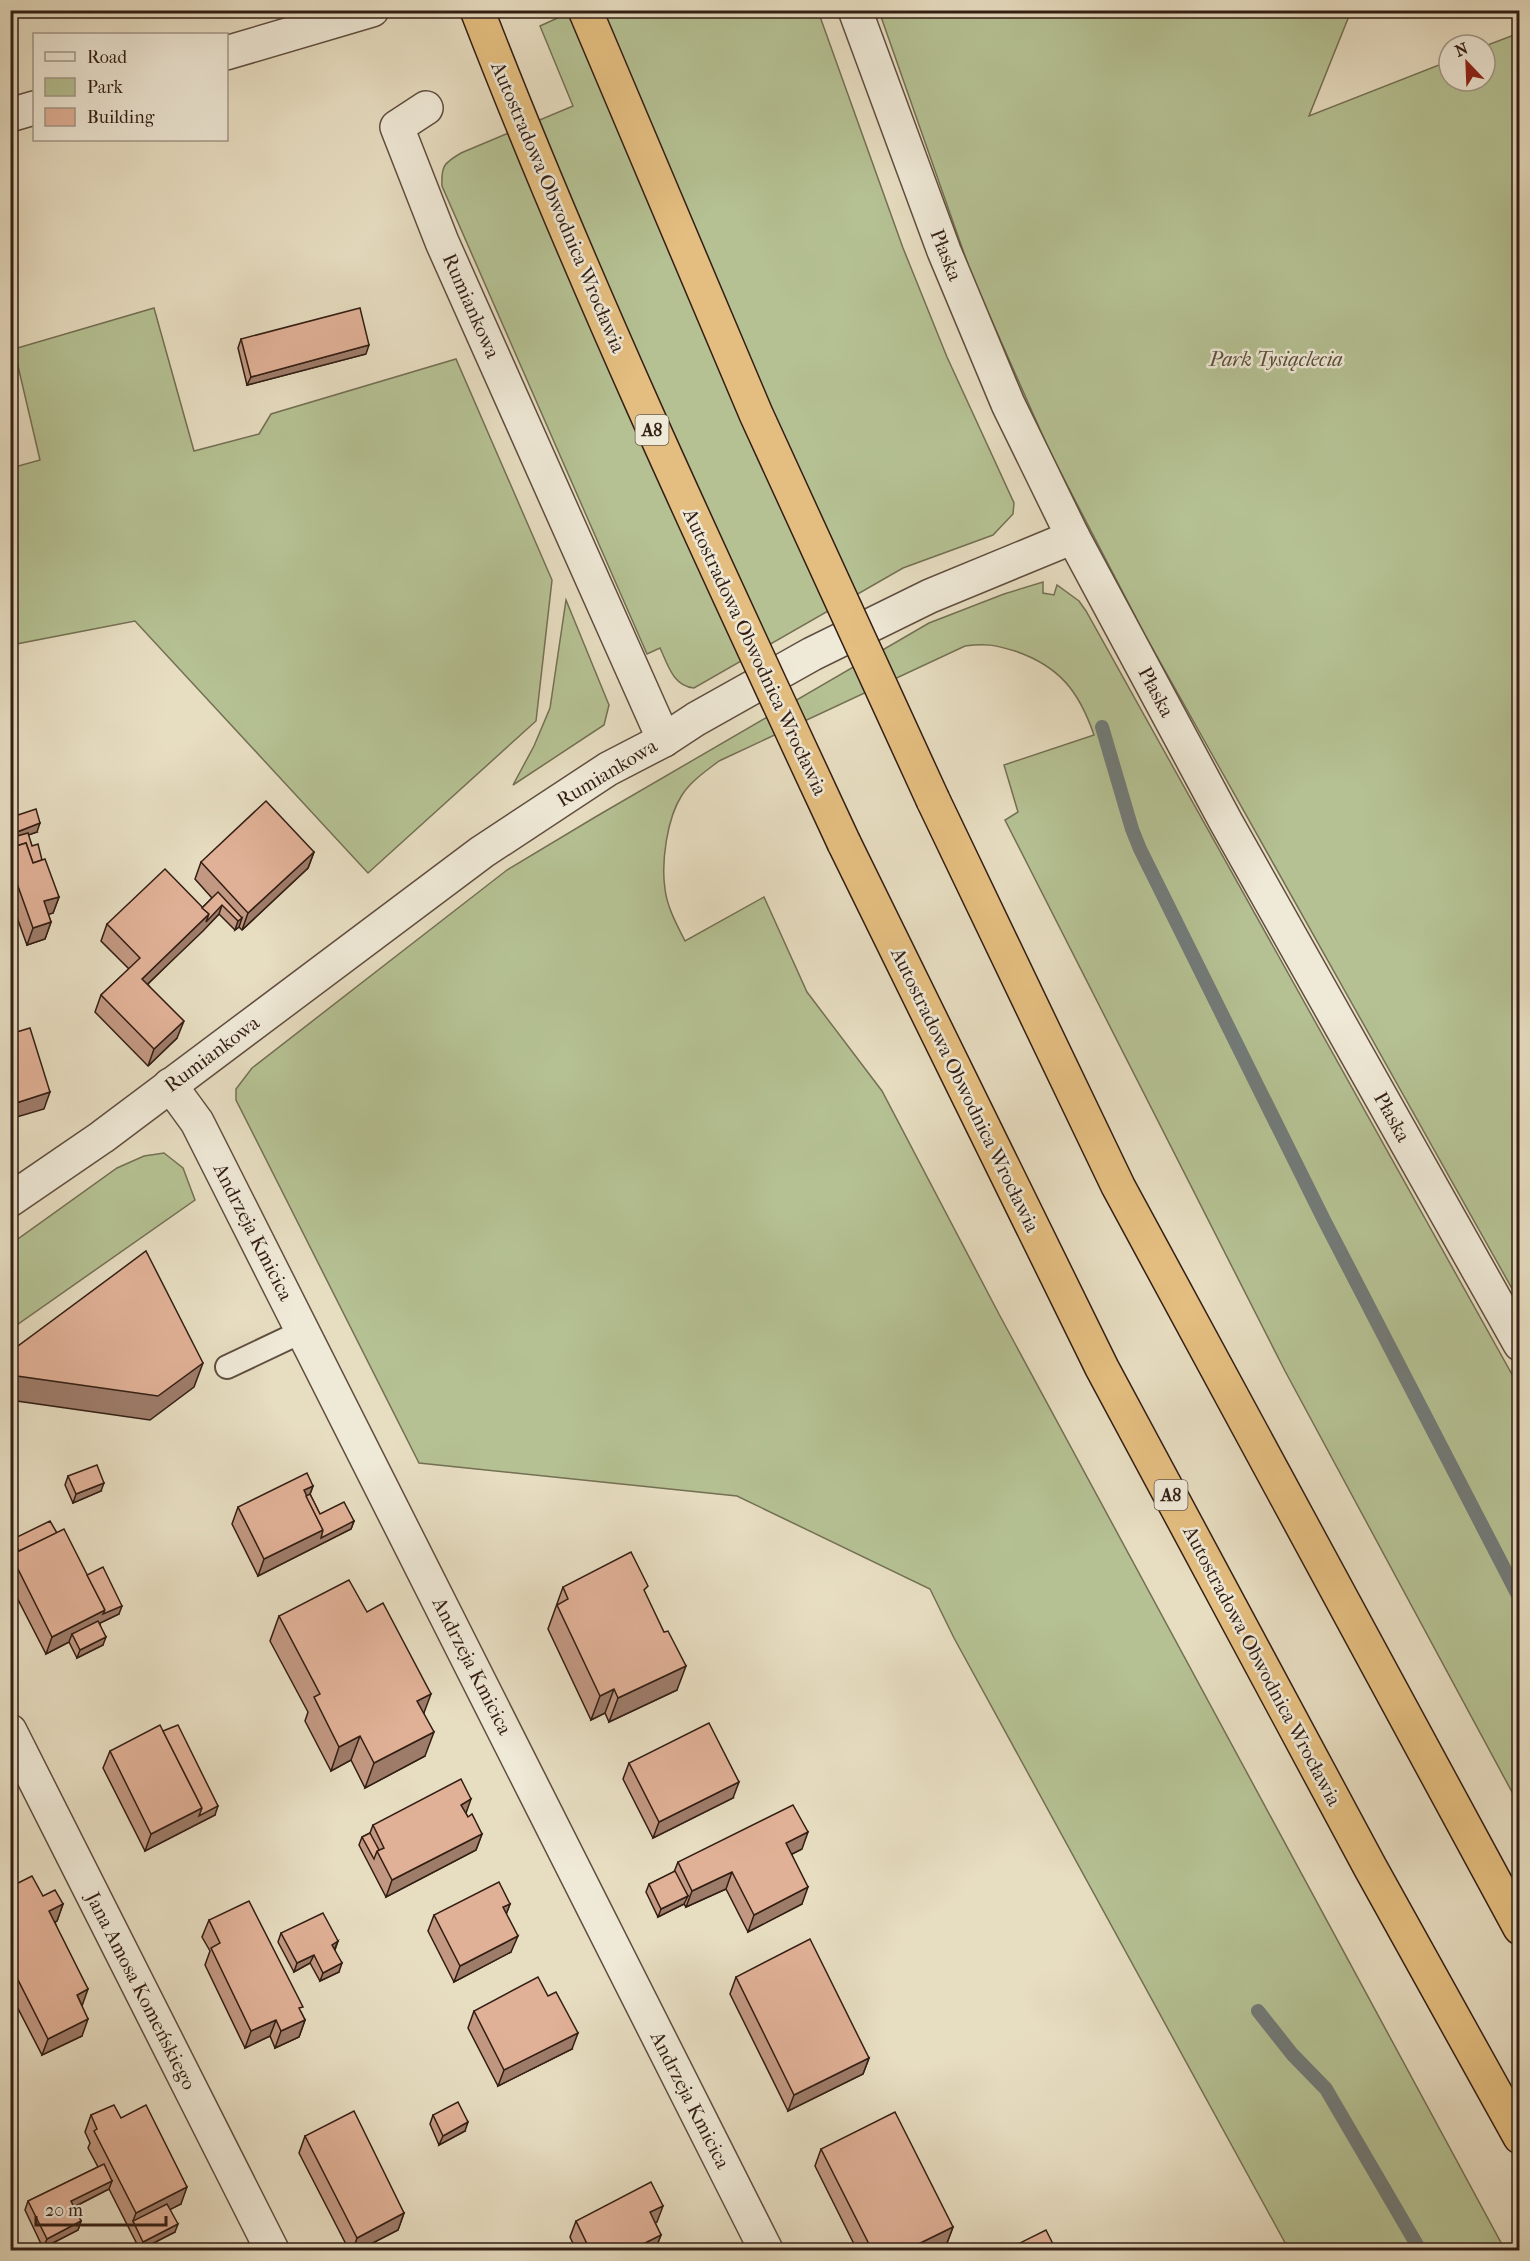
<svg xmlns="http://www.w3.org/2000/svg" width="1530" height="2261" viewBox="0 0 1530 2261" font-family="'IM FELL French Canon',serif">
	<style>
		.green { fill: #b5c193; stroke: #747054; stroke-width: 1.5 }
		.lines { fill: none; stroke-linecap: round; stroke-linejoin: round }
		.stream { stroke: #727b79; stroke-width: 14 }
		.service-casing { stroke: #604e3f; stroke-width: 26 }
		.minor-casing { stroke: #604e3f; stroke-width: 36 }
		.tertiary-casing { stroke: #604e3f; stroke-width: 36 }
		.motorway-casing { stroke: #331e14; stroke-width: 36 }
		.service { stroke: #efe9d7; stroke-width: 22 }
		.minor { stroke: #efe9d7; stroke-width: 33 }
		.tertiary { stroke: #efe9d7; stroke-width: 33 }
		.motorway { stroke: #e4be80; stroke-width: 33 }
		.motorway-bridge-casing { stroke: #331e14; stroke-width: 36; stroke-linecap: butt }
		.motorway-bridge { stroke: #e4be80; stroke-width: 33 }
		.wall { fill: #c29882; stroke: #331e14; stroke-width: 1.5 }
		.shaded-wall { fill: #9e7c6a; stroke: #331e14; stroke-width: 1.5 }
		.building { fill: #e1b197; stroke: #331e14; stroke-width: 1.5 }
		.labels { text-anchor: middle; dominant-baseline: central; stroke-width: 5; stroke-linejoin: round; paint-order: stroke }
		.shield { fill: #efe9d7; stroke: #6b5b4e; stroke-width: 1.5 }
		.shield-label { font-size: 18px; font-weight: bold; fill: #331e14 }
		.street-label { font-size: 20px; fill: #331e14; stroke: #efe9d7 }
		.park-label { font-size: 20px; font-style: italic; fill: #5a4f3a; stroke: #efe9d7 }
	</style>
	<rect width="100%" height="100%" fill="#e7ddc1"/>
	<filter id="stains"><feTurbulence type="fractalNoise" baseFrequency=".00333" numOctaves="4"/><feColorMatrix values="0 0 0 0 .2 0 0 0 0 .09 0 0 0 0 .02 0 0 0 .5 -.17"/></filter>
	<radialGradient id="worn" r=".72"><stop offset=".6" stop-color="#630" stop-opacity="0"/><stop offset="1" stop-color="#630" stop-opacity=".3"/></radialGradient>
	<g class="green">
		<path d="M573 11H818L903 248 947 357 1014 503 1013 514 993 535 903 568 694 688C673 686 668 665 660 648L647 654 442 186C441 166 444 163 461 153L573 106 540 26Z"/>
		<path d="M879 11H1351L1309 116 1449 61V81H1485V46L1519 33V1301L1145 635 1050 452 972 276Z"/>
		<path d="M154 308 194 451 259 434 271 414 456 359 552 580 536 721 368 873 135 621 11 645V468L40 460 14 349Z"/>
		<path d="M1043 582V593L1054 595 1057 585 1079 601 1086 611 1519 1387V1805L1285 1371 1005 820 1018 812 1004 765 1094 735C1079 691 1059 666 1015 651 995 645 986 643 965 646L719 761C706 771 691 781 682 795 667 818 661 862 665 889 667 907 677 925 685 941L764 897 807 992 882 1091 1000 1316 1505 2250H1289L954 1638 930 1589 737 1496 419 1463 236 1100V1089L252 1068 507 870 597 816 929 623 1004 594Z"/>
		<path d="M566 600 609 705 604 725 513 785 534 746 550 708Z"/>
		<path d="M164 1153 183 1168 195 1200 11 1329V1244L117 1168 144 1156Z"/>
	</g>
	<g class="lines">
		<g class="stream">
			<path d="M1102 727 1132 829 1140 849 1324 1220 1520 1599"/>
			<path d="M1258 2011 1292 2054 1326 2089 1420 2250"/>
		</g>
		<g class="service-casing">
			<path id="service" d="M227 1367 303 1331"/>
		</g>
		<g class="minor-casing">
			<g id="minor">
				<path d="M855 10 944 251 1008 404 1073 537 1226 822 1520 1344"/>
				<path d="M426 108 397 127 442 242 664 740"/>
				<path d="M170 1085 197 1122 766 2250"/>
				<path d="M10 1200 102 1137 482 852 608 769 664 740 696 719 812 654 930 596 1073 537"/>
				<path d="M10 1731 272 2250"/>
			</g>
		</g>
		<g class="tertiary-casing">
			<g id="tertiary">
				<path d="M226 53 372 10"/>
				<path d="M10 115 34 108"/>
			</g>
		</g>
		<g class="motorway-casing">
			<g id="motorway">
				<path d="M933 800 1118 1186 1520 1928"/>
				<path d="M844 843 1102 1368 1370 1867 1520 2137"/>
			</g>
		</g>
		<use href="#service" class="service"/>
		<use href="#minor" class="minor"/>
		<use href="#tertiary" class="tertiary"/>
		<use href="#motorway" class="motorway"/>
		<g class="motorway-bridge-casing">
			<g id="motorway-bridge">
				<path d="M477 10C587 294 716 568 844 843"/>
				<path d="M585 10 756 414 933 800"/>
			</g>
		</g>
		<use href="#motorway-bridge" class="motorway-bridge"/>
	</g>
	<g class="wall">
		<path d="M241 339 366 354 247 385 238 348Z"/>
		<path d="M12 817 37 832 28 835 32 846 42 860 59 897 53 913 48 914 51 922 45 939 27 945 10 898V838L13 837 10 831V820Z"/>
		<path d="M314 852 308 868 242 930 239 927 235 930 219 914 148 984 177 1038 148 1066 95 1012 101 995 129 969 101 941 107 924 202 908 212 898 195 879 201 862Z"/>
		<path d="M68 1476 101 1491 73 1503 65 1485Z"/>
		<path d="M313 1486 310 1494 320 1514 354 1521 351 1529 258 1576 232 1524 238 1507Z"/>
		<path d="M57 1533 87 1575 119 1614 100 1623 103 1645 77 1658 69 1642 46 1654 10 1584V1555L13 1554 10 1546 13 1539Z"/>
		<path d="M563 1587 645 1593 677 1690 609 1722 605 1713 591 1720 548 1629Z"/>
		<path d="M279 1616 424 1713 425 1756 365 1788 351 1760 331 1771 305 1721 308 1712 270 1641Z"/>
		<path d="M163 1731 215 1815 145 1851 103 1768 110 1751Z"/>
		<path d="M629 1763 733 1798 653 1838 623 1779Z"/>
		<path d="M466 1814 468 1817 482 1834 476 1850 386 1897 359 1845 362 1837 370 1833 373 1825Z"/>
		<path d="M802 1849 792 1854 802 1904 748 1932 726 1889 686 1907 684 1904 658 1917 646 1892 649 1884 674 1872 678 1862Z"/>
		<path d="M10 1887 43 1896 63 1904 57 1921 55 1922 82 2006V2036L42 2055 10 1993Z"/>
		<path d="M510 1904 506 1914 511 1952 454 1982 428 1931 434 1915Z"/>
		<path d="M209 1920 301 2012 305 2020 299 2037 275 2048 270 2036 245 2048 205 1965 210 1951 202 1937Z"/>
		<path d="M281 1933 338 1941 335 1950 339 1972 320 1981 310 1963 294 1972 278 1942Z"/>
		<path d="M736 1977 869 2058 863 2074 788 2111 730 1994Z"/>
		<path d="M474 2011 572 2049 498 2086 468 2028Z"/>
		<path d="M91 2115 121 2118 181 2204 170 2209 175 2232 140 2250 109 2189 74 2207 81 2221 78 2230 43 2248 25 2210 28 2201 98 2167 88 2148 90 2143 85 2132Z"/>
		<path d="M433 2115 465 2131 439 2145 430 2124Z"/>
		<path d="M305 2136 404 2213 398 2230 359 2250H349L299 2153Z"/>
		<path d="M821 2149 953 2227 947 2243 933 2250H857L815 2166Z"/>
		<path d="M576 2221 657 2222 655 2223 661 2235 655 2250H576L570 2237Z"/>
	</g>
	<g class="shaded-wall">
		<path d="M369 345 366 354 247 385 251 377Z"/>
		<path d="M40 823 37 832 14 840 17 832Z"/>
		<path d="M314 852 308 868 242 930 248 913Z"/>
		<path d="M59 897 53 913 38 918 44 901Z"/>
		<path d="M222 905 219 914 203 931 136 995 142 979 209 914Z"/>
		<path d="M242 918 239 927 235 930 238 921Z"/>
		<path d="M51 922 45 939 27 945 33 928Z"/>
		<path d="M184 1021 177 1038 148 1066 154 1049Z"/>
		<path d="M50 1092 44 1109 10 1119V1105Z"/>
		<path d="M203 1363 194 1387 150 1420 10 1400V1375Z"/>
		<path d="M104 1483 101 1491 73 1503 76 1494Z"/>
		<path d="M313 1486 307 1502 304 1490Z"/>
		<path d="M354 1521 351 1529 258 1576 264 1559 323 1530Z"/>
		<path d="M122 1606 119 1614 100 1623 99 1627 72 1634 69 1642 46 1654 52 1637 105 1610Z"/>
		<path d="M106 1637 103 1645 77 1658 80 1650Z"/>
		<path d="M686 1666 677 1690 609 1722 618 1698Z"/>
		<path d="M614 1689 605 1713 591 1720 600 1696Z"/>
		<path d="M431 1694 422 1718 417 1701Z"/>
		<path d="M434 1732 425 1756 365 1788 374 1763Z"/>
		<path d="M360 1736 351 1760 331 1771 339 1747Z"/>
		<path d="M739 1782 733 1798 653 1838 659 1822Z"/>
		<path d="M471 1799 465 1816 461 1805Z"/>
		<path d="M218 1806 215 1815 145 1851 151 1834 202 1808Z"/>
		<path d="M808 1832 802 1849 780 1860 786 1843Z"/>
		<path d="M482 1834 476 1850 386 1897 392 1880Z"/>
		<path d="M732 1872 726 1889 686 1907 692 1891Z"/>
		<path d="M808 1887 802 1904 748 1932 754 1915Z"/>
		<path d="M688 1896 684 1904 658 1917 661 1909Z"/>
		<path d="M63 1904 57 1921 43 1928 49 1911Z"/>
		<path d="M510 1904 504 1920 503 1907Z"/>
		<path d="M518 1936 511 1952 454 1982 460 1966Z"/>
		<path d="M338 1941 334 1950 332 1945Z"/>
		<path d="M314 1955 310 1963 294 1972 297 1963Z"/>
		<path d="M342 1963 339 1972 320 1981 323 1973Z"/>
		<path d="M16 1976 10 1992V1979Z"/>
		<path d="M88 1989 82 2006 77 1995Z"/>
		<path d="M88 2019 82 2036 42 2055 48 2039Z"/>
		<path d="M276 2020 270 2036 245 2048 251 2031Z"/>
		<path d="M305 2020 299 2037 275 2048 281 2031Z"/>
		<path d="M578 2033 572 2049 498 2086 504 2070Z"/>
		<path d="M869 2058 863 2074 788 2111 794 2095Z"/>
		<path d="M468 2122 465 2131 439 2145 443 2136Z"/>
		<path d="M112 2181 109 2189 68 2210 71 2201Z"/>
		<path d="M187 2187 181 2204 136 2227 133 2221 136 2213Z"/>
		<path d="M663 2206 657 2222 643 2229 650 2212Z"/>
		<path d="M404 2213 398 2230 359 2250H353L357 2238Z"/>
		<path d="M81 2221 78 2230 43 2248 47 2239Z"/>
		<path d="M178 2224 175 2232 140 2250 143 2242Z"/>
		<path d="M953 2227 947 2243 933 2250H906Z"/>
		<path d="M661 2235 655 2250H631Z"/>
	</g>
	<g class="building">
		<path d="M360 308 369 345 251 377 241 339Z"/>
		<path d="M266 801 314 852 248 913 201 862Z"/>
		<path d="M36 809 40 823 17 832 12 817Z"/>
		<path d="M28 833 32 846 38 844 42 860 33 863 26 843 10 848V838Z"/>
		<path d="M26 843 33 863 45 859 59 897 44 901 51 922 33 928 10 864V848Z"/>
		<path d="M165 869 209 914 142 979 184 1021 154 1049 101 995 140 958 107 924Z"/>
		<path d="M218 892 242 918 238 921 222 905 206 922 209 914 202 908Z"/>
		<path d="M30 1028 50 1092 10 1105V1034Z"/>
		<path d="M146 1251 203 1363 158 1396 10 1375V1352Z"/>
		<path d="M97 1465 104 1483 76 1494 68 1476Z"/>
		<path d="M307 1473 313 1486 304 1490 323 1530 264 1559 238 1507Z"/>
		<path d="M310 1494 320 1514 344 1502 354 1521 321 1538 323 1530 306 1496Z"/>
		<path d="M50 1521 57 1533 19 1551 13 1539Z"/>
		<path d="M64 1529 105 1610 52 1637 11 1555Z"/>
		<path d="M631 1552 648 1586 644 1590 664 1632 668 1631 686 1666 618 1698 614 1689 600 1696 557 1605 568 1599 563 1587Z"/>
		<path d="M103 1567 122 1606 103 1614 105 1610 87 1575Z"/>
		<path d="M349 1580 367 1612 383 1603 431 1694 417 1701 434 1732 374 1763 360 1736 339 1747 314 1697 320 1694 279 1616Z"/>
		<path d="M98 1621 106 1637 80 1650 72 1634Z"/>
		<path d="M709 1723 739 1782 659 1822 629 1763Z"/>
		<path d="M160 1725 202 1808 151 1834 110 1751Z"/>
		<path d="M178 1725 218 1806 199 1816 202 1808 163 1731Z"/>
		<path d="M461 1779 471 1799 461 1805 468 1817 472 1814 482 1834 392 1880 377 1851 384 1848 373 1825Z"/>
		<path d="M793 1805 808 1832 786 1843 808 1887 754 1915 732 1872 692 1891 678 1862Z"/>
		<path d="M370 1833 379 1850 377 1851 374 1859 362 1837Z"/>
		<path d="M675 1871 688 1896 661 1909 649 1884Z"/>
		<path d="M32 1876 43 1896 55 1890 63 1904 49 1911 88 1989 77 1995 88 2019 48 2039 16 1976 10 1979V1887Z"/>
		<path d="M499 1882 510 1904 503 1907 518 1936 460 1966 434 1915Z"/>
		<path d="M249 1901 303 2007 299 2008 305 2020 281 2031 276 2020 251 2031 211 1948 220 1943 209 1920Z"/>
		<path d="M323 1913 338 1941 332 1945 342 1963 323 1973 314 1955 297 1963 281 1933Z"/>
		<path d="M810 1939 869 2058 794 2095 736 1977Z"/>
		<path d="M538 1977 548 1996 556 1992 578 2033 504 2070 474 2011Z"/>
		<path d="M458 2102 468 2122 443 2136 433 2115Z"/>
		<path d="M114 2105 121 2118 146 2105 187 2187 136 2213 94 2131 97 2129 91 2115Z"/>
		<path d="M354 2111 404 2213 357 2238 305 2136Z"/>
		<path d="M895 2112 953 2227 906 2250H872L821 2149Z"/>
		<path d="M104 2164 112 2181 71 2201 81 2221 47 2239 28 2201Z"/>
		<path d="M651 2182 663 2206 650 2212 661 2235 631 2250H590L576 2221Z"/>
		<path d="M167 2204 178 2224 143 2242 133 2221Z"/>
		<path d="M1046 2230 1056 2250H1006Z"/>
	</g>
	<g class="labels">
		<g class="shield">
			<rect x="635.5" y="415" width="33" height="30" rx="4.5"/>
			<rect x="1154.5" y="1480" width="33" height="30" rx="4.5"/>
		</g>
		<g class="shield-label">
			<text x="652" y="430">A8</text>
			<text x="1171" y="1495">A8</text>
		</g>
		<g class="street-label">
			<text transform="translate(558 207) rotate(67)">Autostradowa Obwodnica Wrocławia</text>
			<text transform="translate(946 255) rotate(68)">Płaska</text>
			<text transform="translate(471 306) rotate(66)">Rumiankowa</text>
			<text transform="translate(755 652) rotate(65)">Autostradowa Obwodnica Wrocławia</text>
			<text transform="translate(1156 692) rotate(62)">Płaska</text>
			<text transform="translate(607 773) rotate(-31)">Rumiankowa</text>
			<text transform="translate(212 1054) rotate(-37)">Rumiankowa</text>
			<text transform="translate(965 1090) rotate(64)">Autostradowa Obwodnica Wrocławia</text>
			<text transform="translate(1392 1117) rotate(61)">Płaska</text>
			<text transform="translate(253 1232) rotate(63)">Andrzeja Kmicica</text>
			<text transform="translate(472 1666) rotate(63)">Andrzeja Kmicica</text>
			<text transform="translate(1262 1666) rotate(62)">Autostradowa Obwodnica Wrocławia</text>
			<text transform="translate(141 1991) rotate(63)">Jana Amosa Komeńskiego</text>
			<text transform="translate(690 2100) rotate(63)">Andrzeja Kmicica</text>
		</g>
		<g class="park-label">
			<text x="1276" y="359">Park Tysiąclecia</text>
		</g>
	</g>
	<rect width="1530" height="2261" fill="none" stroke="#e7ddc1" stroke-width="36"/>
	<rect x="12" y="12" width="1506" height="2237" fill="none" stroke="#331e14" stroke-width="3"/>
	<rect x="18" y="18" width="1494" height="2225" fill="none" stroke="#331e14" stroke-width="1.5"/>
	<rect x="33" y="33" width="195" height="108" fill="#efe9d7" stroke="#a49889" stroke-width="1.5"/>
	<rect x="45" y="52" width="30" height="9" fill="#efe9d7" stroke="#a49889" stroke-width="1.5"/>
	<text x="87" y="63" font-size="18" fill="#331e14">Road</text>
	<rect x="45" y="78" width="30" height="18" fill="#b5c193" stroke="#a49889" stroke-width="1.5"/>
	<text x="87" y="93" font-size="18" fill="#331e14">Park</text>
	<rect x="45" y="108" width="30" height="18" fill="#e1b197" stroke="#a49889" stroke-width="1.5"/>
	<text x="87" y="123" font-size="18" fill="#331e14">Building</text>
	<g transform="translate(1467 63) rotate(337)"><circle r="28" fill="#efe9d7" stroke="#a49889" stroke-width="1.5"/>
	<path d="M0-4.5L10 22L0 15L-10 22Z" fill="#8f2418"/>
	<text y="-9" font-size="16" font-weight="bold" text-anchor="middle" fill="#331e14">N</text>
	</g>
	<path d="M36 2216v9h130v-9" fill="none" stroke="#331e14" stroke-width="3"/>
	<text x="45" y="2216" font-size="18" fill="#331e14" stroke="#efe9d7" stroke-width="4.5" paint-order="stroke">20 m</text>
	<rect width="100%" height="100%" filter="url(#stains)"/>
	<rect width="100%" height="100%" fill="url(#worn)"/>
</svg>
